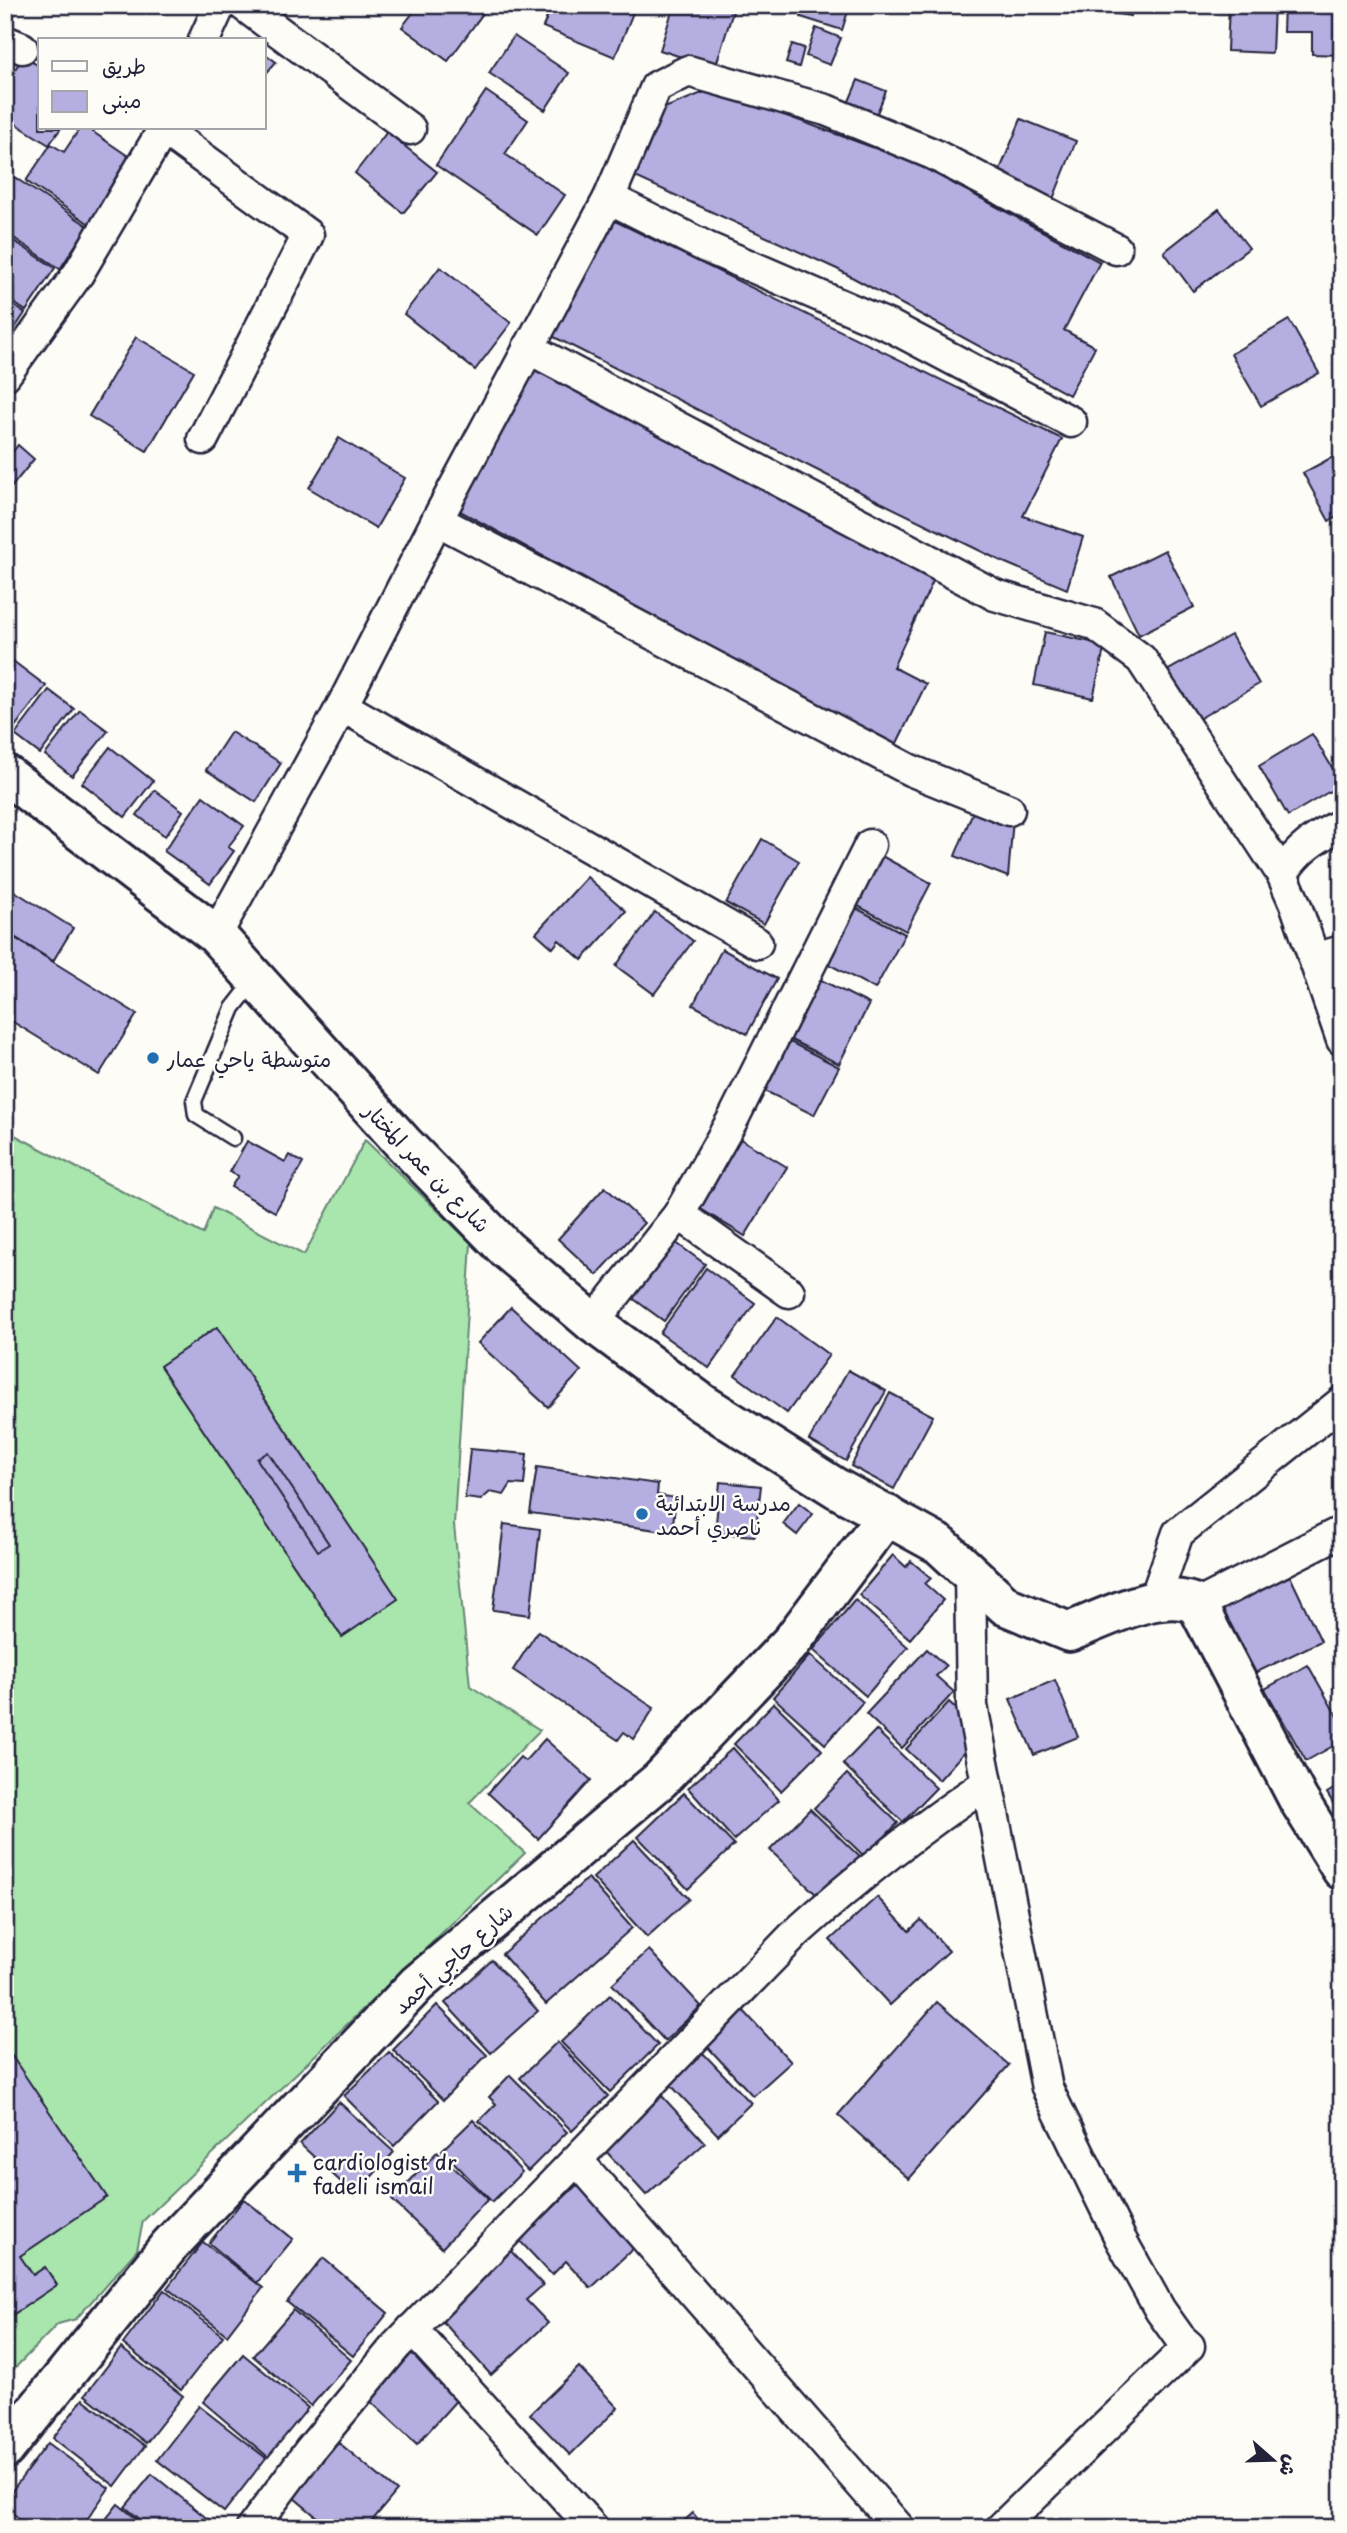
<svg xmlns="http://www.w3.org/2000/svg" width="1347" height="2533" viewBox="0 0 1347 2533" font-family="'Playpen Sans','Playpen Sans Arabic',sans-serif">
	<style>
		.garden { fill: #a9e6ad; stroke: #668474; stroke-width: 2 }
		.building { fill: #b5afe1; stroke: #22223b; stroke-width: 2 }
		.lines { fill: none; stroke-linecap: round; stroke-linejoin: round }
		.lane-casing { stroke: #22223b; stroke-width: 19 }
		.street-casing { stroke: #22223b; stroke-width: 35 }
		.secondary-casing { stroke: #22223b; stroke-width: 44 }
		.lane { stroke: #fdfcf7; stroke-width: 14 }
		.street { stroke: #fdfcf7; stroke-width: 30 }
		.secondary { stroke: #fdfcf7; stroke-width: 38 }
		.poi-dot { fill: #1f6fb2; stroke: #fdfcf7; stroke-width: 2.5 }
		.labels { text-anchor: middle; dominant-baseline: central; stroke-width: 5; stroke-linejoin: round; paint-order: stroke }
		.poi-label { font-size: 21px; fill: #22223b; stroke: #fdfcf7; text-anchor: start }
		.street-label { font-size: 21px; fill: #22223b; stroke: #fdfcf7 }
	</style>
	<rect width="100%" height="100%" fill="#fdfcf7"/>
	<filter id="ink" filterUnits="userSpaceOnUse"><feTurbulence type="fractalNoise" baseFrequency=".0143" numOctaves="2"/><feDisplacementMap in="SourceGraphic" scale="14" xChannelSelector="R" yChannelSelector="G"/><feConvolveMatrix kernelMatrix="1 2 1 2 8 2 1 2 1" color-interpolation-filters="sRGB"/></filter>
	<g filter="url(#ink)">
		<path class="garden" d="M5 1130 203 1234 213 1208 304 1255 365 1140 471 1243 454 1525 470 1686 540 1730 469 1803 525 1853 143 2221 137 2250 76 2319 58 2324 5 2378Z"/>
		<g class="building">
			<path d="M419 5H476L484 12 448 61 402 27Z"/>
			<path d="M552 5H636L615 57 543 27Z"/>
			<path d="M674 5H735L715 68 660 50Z"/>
			<path d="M804 5H850L842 30 801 17Z"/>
			<path d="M1095 5H1132L1131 16 1095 11Z"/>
			<path d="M1229 5H1274L1272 53 1227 51Z"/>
			<path d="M1284 5H1342V55L1312 54V32H1283Z"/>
			<path d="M816 28 841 38 830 65 806 56Z"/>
			<path d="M514 36 569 73 545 110 489 73Z"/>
			<path d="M792 44 804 48 799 67 786 63Z"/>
			<path d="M264 53 276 62 264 76Z"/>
			<path d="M24 56 40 67V128H61L49 145 5 117V84Z"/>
			<path d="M858 80 886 91 875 118 847 106Z"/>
			<path d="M712 89 913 162 1100 262 1064 330 1095 347 1069 395 837 269 631 175 657 111Z"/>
			<path d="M486 91 528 120 505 154 565 195 538 235 436 165Z"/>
			<path d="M1021 119 1076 141 1053 199 997 177Z"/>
			<path d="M80 128H87L134 160 91 225 26 181 51 144 64 152Z"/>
			<path d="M387 132 437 172 403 213 355 173Z"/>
			<path d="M5 171 88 226 60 269 5 232Z"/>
			<path d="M1219 209 1249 248 1193 291 1164 252Z"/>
			<path d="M611 219 1062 439 1023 516 1083 537 1067 589 1001 561 868 496 550 335Z"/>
			<path d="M5 235 55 268 26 311 5 297Z"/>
			<path d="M440 267 511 323 475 370 404 314Z"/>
			<path d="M5 300 25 313 5 343Z"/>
			<path d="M1289 320 1319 373 1261 406 1231 354Z"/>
			<path d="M136 337 194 371 147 451 89 416Z"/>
			<path d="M534 366 935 577 893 667 926 684 895 747 460 511Z"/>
			<path d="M339 438 405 478 376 528 309 488Z"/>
			<path d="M18 445 34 459 5 495V458L7 459Z"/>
			<path d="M1342 452V514L1329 521 1303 473Z"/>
			<path d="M1165 550 1194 607 1139 635 1111 577Z"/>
			<path d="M1045 632 1105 645 1093 698 1034 685Z"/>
			<path d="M1231 635 1259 684 1195 721 1167 671Z"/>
			<path d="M5 655 46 686 10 733 5 729Z"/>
			<path d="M49 690 74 709 40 754 15 735Z"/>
			<path d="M80 710 108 731 72 776 45 755Z"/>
			<path d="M231 732 281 763 256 802 206 770Z"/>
			<path d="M1312 734 1342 784 1288 816 1259 766Z"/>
			<path d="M110 747 153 781 125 817 82 783Z"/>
			<path d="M155 790 183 811 165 836 137 815Z"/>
			<path d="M203 796 244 826 228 847 234 851 210 884 164 851Z"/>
			<path d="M976 804 1013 819 1008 877 955 856Z"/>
			<path d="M762 839 799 861 764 924 726 903Z"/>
			<path d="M878 854 931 883 906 931 852 903Z"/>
			<path d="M587 877 626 911 582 960 559 940 553 948 536 933Z"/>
			<path d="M8 887 73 928 53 961 5 931V891Z"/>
			<path d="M852 906 905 934 875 989 823 961Z"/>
			<path d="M655 912 693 941 654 994 616 966Z"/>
			<path d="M5 932 137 1014 99 1075 5 1017Z"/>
			<path d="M722 949 777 979 747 1034 693 1005Z"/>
			<path d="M815 977 869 1004 839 1064 785 1037Z"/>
			<path d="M788 1041 839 1067 814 1115 763 1090Z"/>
			<path d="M732 1134 787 1167 745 1236 691 1203Z"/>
			<path d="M247 1141 285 1162 289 1155 303 1163 275 1212 231 1187 238 1176 230 1172Z"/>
			<path d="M605 1187 644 1223 597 1275 558 1239Z"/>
			<path d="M668 1237 705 1264 664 1321 627 1294Z"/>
			<path d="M706 1268 755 1303 709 1368 660 1333Z"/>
			<path d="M511 1307 581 1371 548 1407 478 1343Z"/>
			<path d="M777 1317 829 1355 787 1413 735 1375Z"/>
			<path d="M217 1327 398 1599 342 1637 160 1366Z"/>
			<path d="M848 1370 886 1391 846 1461 809 1440Z"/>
			<path d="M890 1393 933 1416 894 1489 851 1466Z"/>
			<path d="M470 1449 527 1454 524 1485 511 1484 504 1495 490 1492 481 1500 465 1498Z"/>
			<path d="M268 1452 329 1544 318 1551 257 1459Z"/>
			<path d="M537 1467 658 1484 657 1495 676 1498 672 1532 530 1513Z"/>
			<path d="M720 1482 761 1486 755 1536 715 1533Z"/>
			<path d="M799 1503 813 1514 797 1535 783 1524Z"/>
			<path d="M504 1524 540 1529 530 1615 493 1610Z"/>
			<path d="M893 1555 906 1567 911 1561 931 1578 925 1584 943 1600 910 1639 859 1595Z"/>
			<path d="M1290 1576 1321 1641 1253 1674 1222 1608Z"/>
			<path d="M855 1600 908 1647 866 1696 813 1650Z"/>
			<path d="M538 1631 654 1708 634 1739 624 1732 618 1740 513 1670Z"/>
			<path d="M927 1649 946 1666 936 1676 954 1692 902 1748 866 1714Z"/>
			<path d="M810 1655 863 1702 825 1744 773 1697Z"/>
			<path d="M1308 1665 1342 1725V1741L1306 1761 1265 1689Z"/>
			<path d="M1055 1680 1078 1737 1034 1755 1010 1699Z"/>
			<path d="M949 1702 961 1713 966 1750 939 1780 906 1749Z"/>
			<path d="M774 1703 822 1750 781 1791 734 1744Z"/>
			<path d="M876 1730 936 1788 903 1822 843 1764Z"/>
			<path d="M545 1739 591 1780 538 1839 488 1793 520 1757 525 1761Z"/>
			<path d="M733 1748 779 1800 734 1840 688 1788Z"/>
			<path d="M847 1774 898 1823 865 1857 814 1808Z"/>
			<path d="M1342 1784V1818L1327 1793Z"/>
			<path d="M684 1793 734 1845 688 1889 638 1837Z"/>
			<path d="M810 1809 862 1859 822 1900 770 1850Z"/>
			<path d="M634 1840 689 1899 647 1937 593 1878Z"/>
			<path d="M588 1878 632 1928 546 2004 502 1954Z"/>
			<path d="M877 1897 909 1931 921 1920 949 1951 890 2005 830 1940Z"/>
			<path d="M649 1950 701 2006 665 2041 612 1984Z"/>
			<path d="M492 1960 538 2011 491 2053 445 2003Z"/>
			<path d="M610 1995 658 2045 610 2092 561 2042Z"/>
			<path d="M937 2002 1009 2065 909 2179 838 2115Z"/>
			<path d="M437 2005 487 2055 443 2100 393 2050Z"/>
			<path d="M742 2009 791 2062 753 2096 705 2044Z"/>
			<path d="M557 2042 608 2096 572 2131 520 2078Z"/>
			<path d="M5 2046 107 2197 20 2256 33 2275 45 2267 57 2285 5 2320Z"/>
			<path d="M700 2050 751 2103 718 2135 667 2081Z"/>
			<path d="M389 2052 438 2101 394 2146 344 2096Z"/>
			<path d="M510 2075 567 2132 528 2171 479 2121 496 2104 489 2097Z"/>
			<path d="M662 2096 705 2143 646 2195 604 2149Z"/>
			<path d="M339 2102 394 2152 355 2195 300 2144Z"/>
			<path d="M473 2120 522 2172 492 2202 442 2150Z"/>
			<path d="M437 2152 488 2199 442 2248 392 2200Z"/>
			<path d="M581 2181 639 2243 591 2288 566 2261 552 2275 519 2240Z"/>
			<path d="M244 2199 293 2239 257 2283 209 2243Z"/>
			<path d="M203 2242 263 2288 227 2335 167 2288Z"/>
			<path d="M508 2248 543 2285 526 2300 548 2323 491 2375 436 2314Z"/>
			<path d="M323 2258 388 2313 353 2356 287 2302Z"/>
			<path d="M164 2290 223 2336 181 2390 123 2344Z"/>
			<path d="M293 2310 351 2360 311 2406 253 2356Z"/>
			<path d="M121 2348 183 2396 146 2443 85 2395Z"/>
			<path d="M414 2351 461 2395 417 2444 369 2400Z"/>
			<path d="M243 2354 308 2408 268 2457 203 2402Z"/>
			<path d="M579 2367 618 2408 570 2455 530 2414Z"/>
			<path d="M83 2399 145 2446 115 2486 53 2438Z"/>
			<path d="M199 2406 266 2458 224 2512 157 2460Z"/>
			<path d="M338 2442 397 2491 366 2528H330L293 2497Z"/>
			<path d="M48 2443 109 2488 81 2528H31L5 2507V2500Z"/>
			<path d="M152 2474 209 2520 202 2528H151L125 2507Z"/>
			<path d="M118 2504 148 2528H99Z"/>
			<path d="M693 2513 705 2528H676Z"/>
		</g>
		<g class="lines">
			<g class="lane-casing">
				<path id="lane" d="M233 1138 196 1115 194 1101 233 1008 255 980"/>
			</g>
			<g class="street-casing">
				<g id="street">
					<path d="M243 5 410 129"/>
					<path d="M204 40 220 5"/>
					<path d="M5 41 22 48"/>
					<path d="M163 129 308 235 203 439"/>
					<path d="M609 198 706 247 892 327 1071 422"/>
					<path d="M528 348 995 595 1094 624 1141 659 1282 874 1296 906 1342 1040"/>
					<path d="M5 375 78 274 164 128"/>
					<path d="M437 520 910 770 1009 810"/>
					<path d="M342 706 757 943"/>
					<path d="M1282 874C1299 848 1314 839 1342 824"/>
					<path d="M216 935 342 706 437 520 609 198 656 87 688 71 826 110 933 154 1116 249"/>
					<path d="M1314 959 1342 951"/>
					<path d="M679 1214 789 1292"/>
					<path d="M593 1323 679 1214 734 1117 870 845"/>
					<path d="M970 1573 972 1706 1047 2088 1120 2238 1160 2310 1180 2338 1189 2346 1001 2528"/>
					<path d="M1155 1599 1178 1533 1342 1402"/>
					<path d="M1197 1605 1342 1531"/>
					<path d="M577 2160 899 2528"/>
					<path d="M412 2329 593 2528"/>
					<path d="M252 2528 310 2450 396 2346 797 1932C857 1878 920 1828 987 1783"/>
				</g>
			</g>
			<g class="secondary-casing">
				<g id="secondary">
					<path d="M5 774 216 935 403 1143 506 1249 593 1323 703 1404 836 1488 940 1545 1006 1606 1069 1632C1104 1619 1163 1586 1197 1605L1298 1799 1342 1870"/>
					<path d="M5 2449 170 2245 417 1984 660 1780 792 1641 887 1515"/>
				</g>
			</g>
			<use href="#lane" class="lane"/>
			<use href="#street" class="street"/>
			<use href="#secondary" class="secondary"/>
		</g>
	</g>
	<g class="poi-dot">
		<circle cx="153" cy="1058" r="7"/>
		<circle cx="642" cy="1514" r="7"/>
		<path d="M293.5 2162.5h7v7h7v7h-7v7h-7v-7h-7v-7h7z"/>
	</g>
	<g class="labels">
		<g class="poi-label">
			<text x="167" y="1058">متوسطة ياحي عمار</text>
			<text x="656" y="1502">مدرسة الابتدائية<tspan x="656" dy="24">ناصري أحمد</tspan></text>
			<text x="313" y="2161">cardiologist dr<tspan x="313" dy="24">fadeli ismail</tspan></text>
		</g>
		<g class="street-label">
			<text transform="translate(428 1167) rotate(46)">شارع بن عمر المختار</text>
			<text transform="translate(452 1958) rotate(-42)">شارع حاجي أحمد</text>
		</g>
	</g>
	<rect width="1347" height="2533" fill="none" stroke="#fdfcf7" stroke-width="28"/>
	<rect x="14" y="14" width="1319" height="2505" fill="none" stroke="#22223b" stroke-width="2.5" filter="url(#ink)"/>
	<rect x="38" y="38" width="228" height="91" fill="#fdfcf7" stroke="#a5a5ac" stroke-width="2"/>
	<rect x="52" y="61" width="35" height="10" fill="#fdfcf7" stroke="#a5a5ac" stroke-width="2"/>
	<text x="102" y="74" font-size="21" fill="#22223b">طريق</text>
	<rect x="52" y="91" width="35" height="21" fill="#b5afe1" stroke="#a5a5ac" stroke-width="2"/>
	<text x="102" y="108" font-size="21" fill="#22223b">مبنى</text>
	<g transform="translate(1273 2460) rotate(110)" stroke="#fdfcf7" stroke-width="5" paint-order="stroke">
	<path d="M0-5L12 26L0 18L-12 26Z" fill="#22223b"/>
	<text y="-10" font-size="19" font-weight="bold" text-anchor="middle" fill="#22223b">ش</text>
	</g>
</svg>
